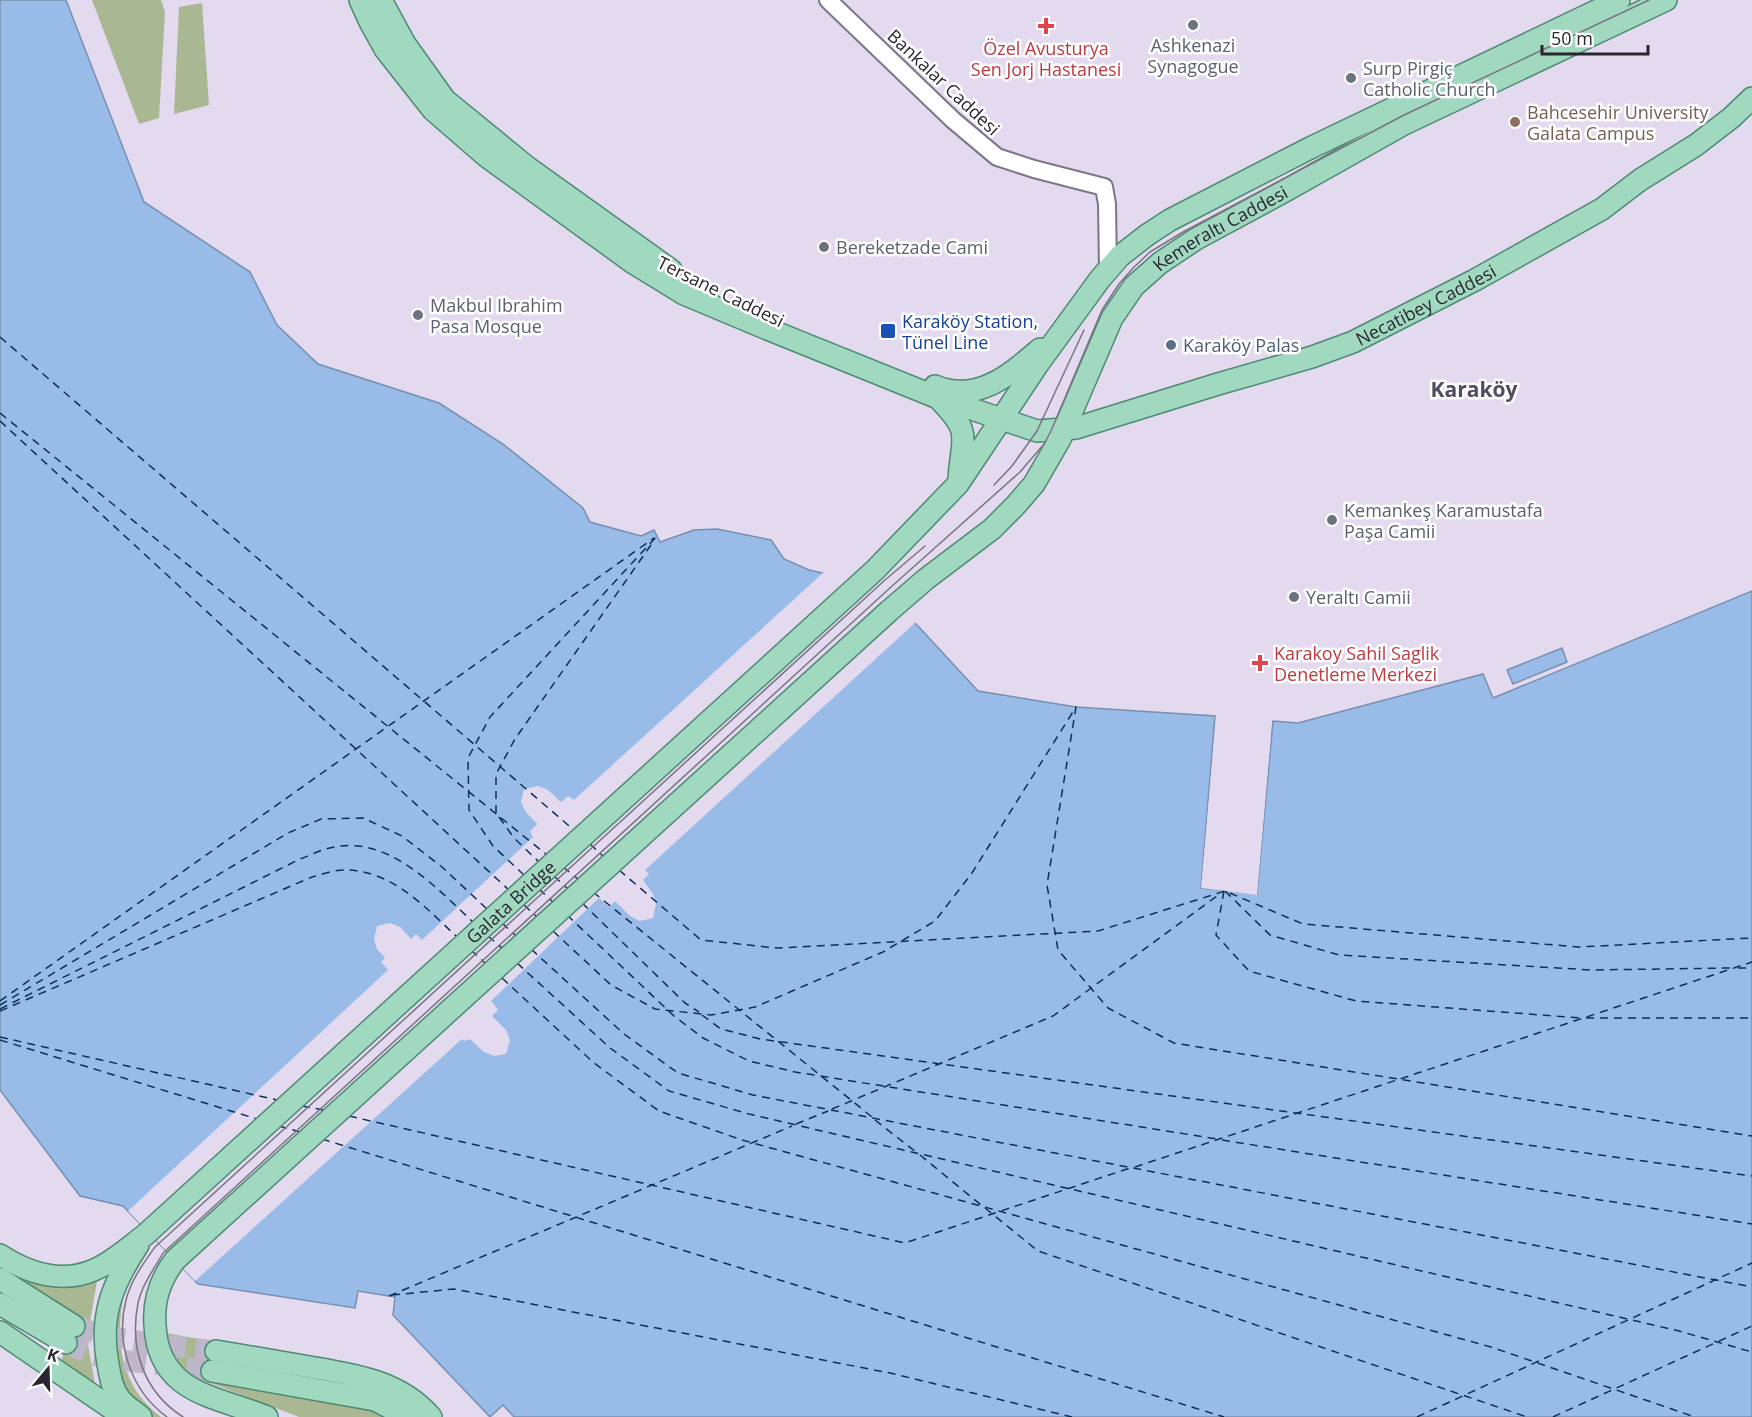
<svg xmlns="http://www.w3.org/2000/svg" width="1752" height="1417" viewBox="0 0 1752 1417" font-family="'Open Sans',sans-serif">
	<style>
		.green { fill: #aab793 }
		.water { fill: #98bce7; stroke: #778fb0; stroke-width: 1.5 }
		.pier { fill: #e3daf0 }
		.lines { fill: none; stroke-linecap: round; stroke-linejoin: round }
		.ferry { stroke: #0b3058; stroke-width: 1.5; stroke-dasharray: 8 6; stroke-linecap: butt }
		.major-tunnel { stroke: #beb6c9; stroke-width: 21; stroke-dasharray: 21 10; stroke-linecap: butt }
		.minor-casing { stroke: #7d7589; stroke-width: 20 }
		.major-casing { stroke: #4e8972; stroke-width: 24 }
		.minor { stroke: #fff; stroke-width: 16 }
		.major { stroke: #a0d9c0; stroke-width: 21 }
		.tram { stroke: #7a7382; stroke-width: 1.5 }
		.worship-dot { fill: #6b7280; stroke: #fff; stroke-width: 2 }
		.health-dot { fill: #e0444e; stroke: #fff; stroke-width: 2 }
		.education-dot { fill: #8d6e63; stroke: #fff; stroke-width: 2 }
		.transit-dot { fill: #1a4fb4; stroke: #fff; stroke-width: 2 }
		.service-dot { fill: #5c6f8a; stroke: #fff; stroke-width: 2 }
		.labels { text-anchor: middle; dominant-baseline: central; stroke-width: 5; stroke-linejoin: round; paint-order: stroke }
		.worship-label { font-size: 18px; fill: #5b616d; stroke: #fff; text-anchor: start }
		.health-label { font-size: 18px; fill: #be3a42; stroke: #fff }
		.street-label { font-size: 18px; fill: #2a262f; stroke: #fff }
		.education-label { font-size: 18px; fill: #785e54; stroke: #fff; text-anchor: start }
		.transit-label { font-size: 18px; fill: #164399; stroke: #fff; text-anchor: start }
		.service-label { font-size: 18px; fill: #4e5e75; stroke: #fff; text-anchor: start }
		.quarter-label { font-size: 21px; font-weight: bold; fill: #534b5e; stroke: #fff }
	</style>
	<rect width="100%" height="100%" fill="#e3daf0"/>
	<g class="green">
		<path d="M92 0H161L165 12 159 118 139 124Z"/>
		<path d="M202 3 209 105 174 114 179 7Z"/>
		<path d="M21 1281 66 1287 97 1281 87 1340 95 1383 61 1362 77 1314Z"/>
		<path d="M126 1284C114 1334 117 1384 161 1417H146C140 1410 133 1403 128 1395 107 1363 112 1317 126 1284Z"/>
		<path d="M166 1333 215 1342 362 1407 384 1413 391 1417H299L190 1375 173 1357Z"/>
	</g>
	<g class="water">
		<path d="M0 0H66L144 202 250 272 277 325 318 364 439 403 503 444 583 508 590 522 641 536 654 530 660 542 694 530 717 529 771 540 784 559 809 570 831 575 880 593 918 626 978 691 1076 707 1215 716 1201 888 1257 894 1273 721 1298 723 1483 674 1493 698 1752 591V1417H514L503 1405 490 1417 393 1315 395 1297 358 1291 355 1308 198 1284 123 1206 80 1196 0 1090Z"/>
		<path d="M1562 648 1567 662 1513 684 1507 670Z"/>
	</g>
	<g class="pier">
		<path d="M841 564H844L882 591 917 621 645 870 649 874 643 880 653 894 656 904 653 918 640 921 630 916 615 901 609 907 599 898 491 1001 498 1010 492 1016 506 1030 510 1040 506 1054 494 1056 484 1052 470 1039 465 1041 462 1039 195 1281 128 1211 388 970 381 962 385 958 377 949 374 939 377 926 390 923 400 927 411 939 416 934 422 940 533 837 530 831 537 824 526 812 521 802 524 789 538 786 548 790 561 802 568 796 574 800 825 571 831 572Z"/>
		<path d="M1215 729H1216L1204 885 1254 891 1269 735H1271L1257 895 1201 888Z"/>
	</g>
	<g class="lines">
		<g class="ferry">
			<path d="M0 337 575 831"/>
			<path d="M0 413 547 855"/>
			<path d="M0 421 510 891"/>
			<path d="M496 813V774L515 739 653 542"/>
			<path d="M499 817 514 838 539 862"/>
			<path d="M590 844 604 857"/>
			<path d="M563 867 578 879"/>
			<path d="M619 870 701 940 777 948 1098 931 1225 891 1303 924 1579 947 1752 938"/>
			<path d="M524 875 493 846 469 810 468 758 490 717 657 536"/>
			<path d="M554 876 568 889"/>
			<path d="M539 889 553 902"/>
			<path d="M1224 891 1216 935 1249 971 1356 1001 1581 1018"/>
			<path d="M1225 891 1270 935 1339 955 1591 970 1730 968"/>
			<path d="M593 892 872 1117"/>
			<path d="M582 903 685 1003 699 1012"/>
			<path d="M524 905 538 918"/>
			<path d="M567 915 674 1016 703 1038 749 1061 795 1072 1217 1139"/>
			<path d="M502 923 516 936"/>
			<path d="M553 931 611 985 655 1009 711 1015 755 1007 883 952 935 921 972 873 1076 707 1047 885 1058 950 1108 1008 1174 1043 1752 1136"/>
			<path d="M488 936 503 949"/>
			<path d="M531 949 624 1034 678 1073 753 1095 1752 1287"/>
			<path d="M471 950 485 963"/>
			<path d="M517 963 610 1048 669 1091 749 1114 1679 1331 1752 1352"/>
			<path d="M1738 968H1752"/>
			<path d="M502 978 594 1063 659 1111 742 1140 1491 1347 1695 1417"/>
			<path d="M0 1001 654 538"/>
			<path d="M0 1005 288 833 321 819 363 818 402 836 442 867 487 909"/>
			<path d="M0 1009 300 859C309 856 318 851 326 849 386 831 435 887 474 923"/>
			<path d="M0 1011 312 877C323 874 337 869 348 870 394 872 426 908 456 936"/>
			<path d="M702 1015 721 1029 760 1039 1752 1176"/>
			<path d="M1586 1018H1752"/>
			<path d="M0 1037 277 1100"/>
			<path d="M0 1040 257 1119"/>
			<path d="M302 1106 324 1110"/>
			<path d="M832 1109 1053 1016 1221 893"/>
			<path d="M349 1116 905 1243 1130 1168"/>
			<path d="M875 1120 916 1152"/>
			<path d="M796 1124 828 1111"/>
			<path d="M279 1126 300 1132"/>
			<path d="M322 1139 1224 1417"/>
			<path d="M1222 1140 1752 1224"/>
			<path d="M920 1155 981 1205"/>
			<path d="M1135 1167 1752 962"/>
			<path d="M985 1208 1038 1251 1527 1417"/>
			<path d="M392 1295 454 1289 890 1373 1072 1417"/>
			<path d="M389 1296 792 1126"/>
			<path d="M1417 1417 1752 1263"/>
			<path d="M1553 1417 1752 1326"/>
		</g>
		<g class="major-tunnel">
			<path d="M74 1326C120 1342 168 1345 216 1351"/>
			<path d="M66 1343 92 1355 111 1359 212 1371"/>
		</g>
		<g class="minor-casing">
			<path id="minor" d="M828 0 953 120 997 157 1034 169 1104 187 1107 204 1108 269"/>
		</g>
		<g class="major-casing">
			<g id="major">
				<path id="s1" d="M360 0 370 22 385 49 433 110 486 156 632 262 684 294 765 328 936 397 1037 431 1076 428 1218 384 1312 357 1353 342 1475 280 1602 209 1640 180 1696 145 1731 118 1752 98"/>
				<path d="M381 0 405 44 445 100 527 167 671 270"/>
				<path d="M935 386C977 404 1011 374 1040 349"/>
				<path d="M939 399C973 434 962 435 959 479"/>
				<path d="M138 1245C112 1284 99 1317 108 1364 110 1376 112 1389 120 1399 125 1406 134 1411 141 1417"/>
				<path id="s2" d="M0 1255C28 1273 62 1284 94 1270 113 1262 129 1247 145 1235L875 570 958 484 1038 364 1100 279 1120 256 1147 235 1170 220 1312 147 1619 0"/>
				<path d="M0 1279 74 1326"/>
				<path d="M0 1304 66 1343"/>
				<path d="M0 1332 124 1417"/>
				<path d="M216 1351C245 1356 274 1361 304 1366 350 1374 398 1379 431 1417"/>
				<path d="M212 1371 375 1400 402 1414 406 1417"/>
				<path id="s3" d="M267 1417C216 1396 158 1394 155 1325 153 1300 160 1280 175 1260L889 611 926 579 992 529 1015 506 1034 484 1060 439 1112 318 1134 286 1160 263 1196 239 1285 191 1402 125 1666 0"/>
			</g>
		</g>
		<use href="#minor" class="minor"/>
		<use href="#major" class="major"/>
		<g class="tram">
			<path d="M994 485 1012 466 1037 431 1084 330"/>
			<path d="M167 1417C131 1391 115 1343 126 1300 131 1280 143 1264 155 1247L885 580 925 546"/>
			<path d="M183 1417C144 1392 129 1349 138 1303 142 1285 154 1269 163 1253L891 587 1020 472 1044 444 1051 431 1102 310 1119 284 1133 268 1150 252 1183 232 1404 115 1649 0"/>
		</g>
	</g>
	<g class="worship-dot">
		<circle cx="1193" cy="25" r="6"/>
		<circle cx="1351" cy="78" r="6"/>
		<circle cx="824" cy="247" r="6"/>
		<circle cx="418" cy="315" r="6"/>
		<circle cx="1332" cy="520" r="6"/>
		<circle cx="1294" cy="597" r="6"/>
	</g>
	<g class="health-dot">
		<path d="M1043 17h6v6h6v6h-6v6h-6v-6h-6v-6h6z"/>
		<path d="M1257 654h6v6h6v6h-6v6h-6v-6h-6v-6h6z"/>
	</g>
	<circle class="education-dot" cx="1515" cy="122" r="6"/>
	<rect class="transit-dot" x="880" y="323" width="16" height="16" rx="3"/>
	<circle class="service-dot" cx="1171" cy="345" r="6"/>
	<g class="labels">
		<g class="worship-label">
			<text x="1193" y="45" text-anchor="middle">Ashkenazi<tspan x="1193" dy="21">Synagogue</tspan></text>
			<text x="1363" y="68">Surp Pirgiç<tspan x="1363" dy="21">Catholic Church</tspan></text>
			<text x="836" y="247">Bereketzade Cami</text>
			<text x="430" y="305">Makbul Ibrahim<tspan x="430" dy="21">Pasa Mosque</tspan></text>
			<text x="1344" y="510">Kemankeş Karamustafa<tspan x="1344" dy="21">Paşa Camii</tspan></text>
			<text x="1306" y="597">Yeraltı Camii</text>
		</g>
		<g class="health-label">
			<text x="1046" y="48">Özel Avusturya<tspan x="1046" dy="21">Sen Jorj Hastanesi</tspan></text>
			<text x="1274" y="653" text-anchor="start">Karakoy Sahil Saglik<tspan x="1274" dy="21">Denetleme Merkezi</tspan></text>
		</g>
		<g class="street-label">
			<text transform="translate(944 82) rotate(43)">Bankalar Caddesi</text>
			<text stroke="none"><textPath href="#s3" startOffset="1712">Kemeraltı Caddesi</textPath></text>
			<text transform="translate(721 291) rotate(26)">Tersane Caddesi</text>
			<text stroke="none"><textPath href="#s1" startOffset="1234">Necatibey Caddesi</textPath></text>
			<text stroke="none"><textPath href="#s2" startOffset="656">Galata Bridge</textPath></text>
		</g>
		<g class="education-label">
			<text x="1527" y="112">Bahcesehir University<tspan x="1527" dy="21">Galata Campus</tspan></text>
		</g>
		<g class="transit-label">
			<text x="902" y="321">Karaköy Station,<tspan x="902" dy="21">Tünel Line</tspan></text>
		</g>
		<g class="service-label">
			<text x="1183" y="345">Karaköy Palas</text>
		</g>
		<g class="quarter-label">
			<text x="1474" y="389">Karaköy</text>
		</g>
	</g>
	<g transform="translate(48 1369) rotate(19)" stroke="#ffffff" stroke-width="4.5" paint-order="stroke">
	<path d="M0-4.5L10 22L0 15L-10 22Z" fill="#2a262f"/>
	<text y="-9" font-size="16" font-weight="bold" text-anchor="middle" fill="#2a262f">K</text>
	</g>
	<path d="M1542 45v9h106v-9" fill="none" stroke="#2a262f" stroke-width="3"/>
	<text x="1551" y="45" font-size="18" fill="#2a262f" stroke="#ffffff" stroke-width="4.5" paint-order="stroke">50 m</text>
</svg>
